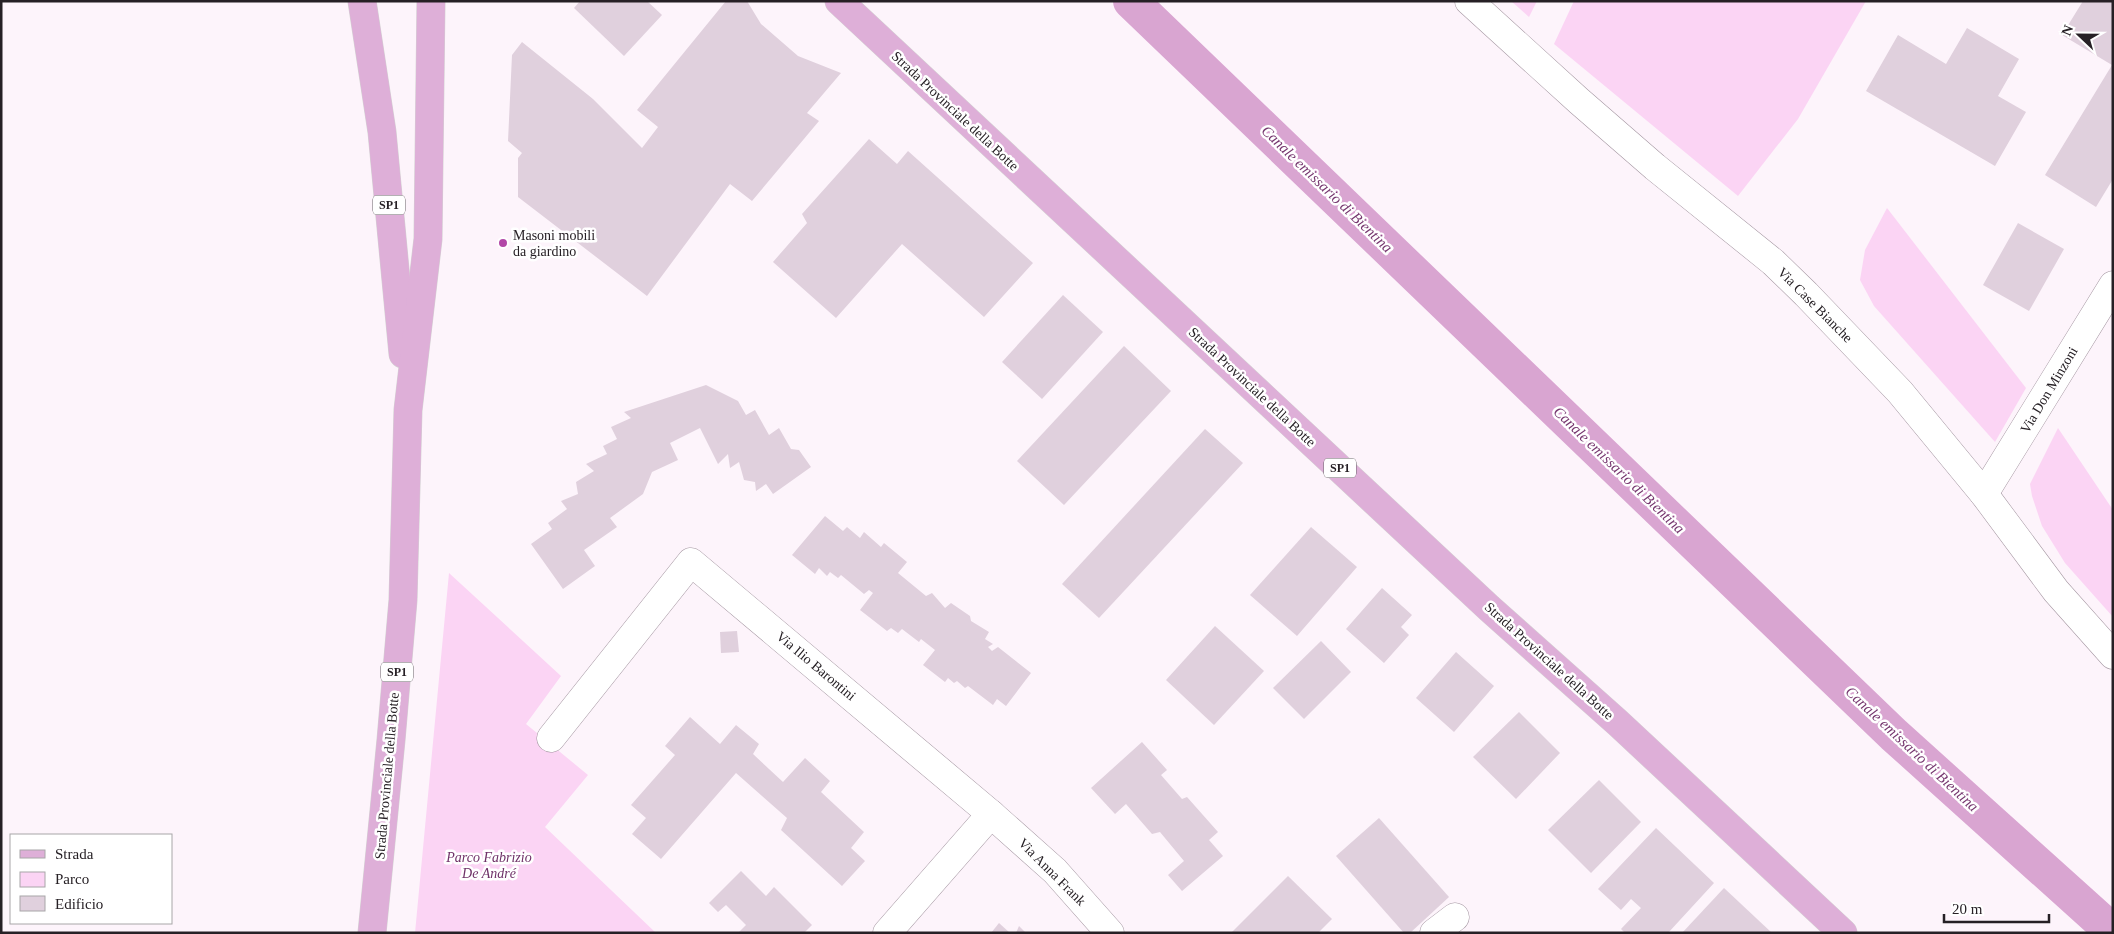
<svg xmlns="http://www.w3.org/2000/svg" width="2114" height="934" viewBox="0 0 2114 934" font-family="Georgia,serif">
	<style>
		.green { fill: #fbd4f4 }
		.lines { fill: none; stroke-linecap: round; stroke-linejoin: round }
		.canal { stroke: #d9a5d1; stroke-width: 36 }
		.building { fill: #e0d0dd }
		.minor-casing { stroke: #a496a1; stroke-width: 29 }
		.major-casing { stroke: #d4d2d3; stroke-width: 29 }
		.minor { stroke: #fff; stroke-width: 28 }
		.major { stroke: #deafd8; stroke-width: 28 }
		.poi-dot { fill: #b247a7; stroke: #fff; stroke-width: 2 }
		.labels { text-anchor: middle; dominant-baseline: central; stroke-width: 5; stroke-linejoin: round; paint-order: stroke }
		.shield { fill: #fff; stroke: #676366; stroke-width: 1 }
		.shield-label { font-size: 12px; font-weight: bold; fill: #262025 }
		.street-label { font-size: 14px; fill: #262025; stroke: #fff }
		.poi-label { font-size: 14px; fill: #262025; stroke: #fff; text-anchor: start }
		.park-label { font-size: 14px; font-style: italic; fill: #6f3168; stroke: #fff }
		.water-label { font-size: 15px; font-style: italic; fill: #76376f; stroke: #fff }
	</style>
	<rect width="100%" height="100%" fill="#fdf4fb"/>
	<g class="green">
		<path d="M1511 1H1537L1529 17Z"/>
		<path d="M1574 1H1866L1798 119 1738 196 1554 44Z"/>
		<path d="M1887 208 2026 388 1995 442 1874 306 1860 280 1865 250Z"/>
		<path d="M2058 428 2113 510V617L2065 563 2042 526 2032 496 2030 484Z"/>
		<path d="M449 573 561 676 526 724 588 775 545 827 656 933H415Z"/>
	</g>
	<g class="lines">
		<path class="canal" d="M1131 1 1894 735 2113 932"/>
	</g>
	<g class="building">
		<path d="M580 1H647L662 15 624 56 574 8Z"/>
		<path d="M726 1H747L761 24 798 56 841 73 807 113 819 121 752 201 730 184 647 296 518 197V158L522 153 508 141 512 55 522 42 593 99 642 148 658 127 637 110Z"/>
		<path d="M2083 1H2113V179L2096 207 2045 175 2112 65 2062 35Z"/>
		<path d="M1967 28 2019 59 1998 96 2026 112 1995 166 1866 91 1898 35 1946 64Z"/>
		<path d="M869 139 897 164 908 151 1033 263 984 317 902 244 836 318 773 262 807 223 802 214Z"/>
		<path d="M2018 223 2064 249 2029 311 1983 285Z"/>
		<path d="M1063 295 1103 332 1042 399 1002 362Z"/>
		<path d="M1124 346 1171 391 1064 505 1017 461Z"/>
		<path d="M706 385 738 401 746 415 755 410 769 435 779 428 791 449 799 450 811 467 773 494 766 484 756 491 755 482 744 480 739 462 730 468 728 454 718 464 700 428 670 443 678 460 652 472 643 494 610 518 617 527 584 550 595 566 563 589 531 544 552 529 548 523 567 509 561 501 578 494 576 482 594 471 586 464 607 454 603 446 617 439 611 427 631 418 624 412Z"/>
		<path d="M1205 429 1243 463 1099 618 1062 584Z"/>
		<path d="M825 516 843 531 847 527 860 538 864 532 881 547 884 543 907 562 898 573 926 596 932 593 945 608 951 603 970 616 971 621 989 632 985 639 993 644 988 647 992 651 998 647 1031 673 1006 706 997 699 993 705 968 686 965 688 957 681 954 683 948 678 945 682 923 665 935 650 921 639 919 642 902 629 898 633 891 628 887 631 860 610 873 593 869 590 864 594 841 575 838 578 830 572 827 576 819 568 815 574 792 555Z"/>
		<path d="M1311 527 1357 567 1297 636 1250 595Z"/>
		<path d="M1382 588 1412 615 1401 627 1409 635 1384 663 1346 629Z"/>
		<path d="M1215 626 1264 671 1214 725 1166 680Z"/>
		<path d="M737 631 739 652 721 653 720 632Z"/>
		<path d="M1321 641 1351 672 1304 719 1273 688Z"/>
		<path d="M1456 652 1494 686 1454 732 1416 698Z"/>
		<path d="M1519 712 1560 753 1516 799 1473 757Z"/>
		<path d="M690 717 720 744 736 725 759 744 753 754 783 782 805 758 830 781 821 792 864 832 851 848 865 861 842 886 781 830 787 818 736 773 661 859 632 834 646 818 631 805 675 755 665 746Z"/>
		<path d="M1142 742 1167 770 1161 775 1182 799 1187 797 1218 832 1209 840 1223 856 1182 891 1168 875 1184 861 1160 832 1152 834 1126 804 1115 814 1091 788Z"/>
		<path d="M1599 780 1641 822 1591 873 1548 830Z"/>
		<path d="M1379 818 1449 897 1410 933H1404L1336 856Z"/>
		<path d="M1656 828 1714 883 1668 933H1625L1621 929 1641 908 1631 899 1621 910 1598 889Z"/>
		<path d="M741 871 766 896 774 887 812 925 804 933H738L746 925 726 905 718 912 709 903Z"/>
		<path d="M1288 876 1332 919 1318 933H1231Z"/>
		<path d="M1724 888 1772 933H1682Z"/>
		<path d="M999 923 1010 933H991Z"/>
		<path d="M1019 926 1026 933H1016Z"/>
	</g>
	<g class="lines">
		<g class="minor-casing">
			<g id="minor">
				<path d="M1469 1 1579 101 1655 167 1773 262 1806 294 1900 392 1984 494 2056 591 2113 655"/>
				<path d="M1984 494 2113 285"/>
				<path d="M551 738 691 562 991 814 1055 871 1110 933"/>
				<path d="M887 933 991 814"/>
				<path d="M1434 933 1455 917"/>
			</g>
		</g>
		<g class="major-casing">
			<g id="major">
				<path d="M362 1 382 132 403 354"/>
				<path d="M839 1 1489 608 1618 723 1843 933"/>
				<path d="M372 933 391 740 403 600 408 410 428 239 431 1"/>
			</g>
		</g>
		<use href="#minor" class="minor"/>
		<use href="#major" class="major"/>
	</g>
	<circle class="poi-dot" cx="503" cy="243" r="5"/>
	<g class="labels">
		<g class="shield">
			<rect x="373" y="195.5" width="32" height="19" rx="4"/>
			<rect x="1324" y="458.5" width="32" height="19" rx="4"/>
			<rect x="381" y="662.5" width="32" height="19" rx="4"/>
		</g>
		<g class="shield-label">
			<text x="389" y="205">SP1</text>
			<text x="1340" y="468">SP1</text>
			<text x="397" y="672">SP1</text>
		</g>
		<g class="street-label">
			<text transform="translate(955 111) rotate(43)">Strada Provinciale della Botte</text>
			<text transform="translate(1815 305) rotate(45)">Via Case Bianche</text>
			<text transform="translate(1252 387) rotate(43)">Strada Provinciale della Botte</text>
			<text transform="translate(2049 390) rotate(-59)">Via Don Minzoni</text>
			<text transform="translate(1549 661) rotate(42)">Strada Provinciale della Botte</text>
			<text transform="translate(816 666) rotate(40)">Via Ilio Barontini</text>
			<text transform="translate(387 776) rotate(-85)">Strada Provinciale della Botte</text>
			<text transform="translate(1052 872) rotate(45)">Via Anna Frank</text>
		</g>
		<g class="poi-label">
			<text x="513" y="235">Masoni mobili<tspan x="513" dy="16">da giardino</tspan></text>
		</g>
		<g class="park-label">
			<text x="489" y="857">Parco Fabrizio<tspan x="489" dy="16">De André</tspan></text>
		</g>
		<g class="water-label">
			<text transform="translate(1327 189) rotate(44)">Canale emissario di Bientina</text>
			<text transform="translate(1619 470) rotate(44)">Canale emissario di Bientina</text>
			<text transform="translate(1912 749) rotate(43)">Canale emissario di Bientina</text>
		</g>
	</g>
	<rect width="2114" height="934" fill="none" stroke="#262025" stroke-width="5"/>
	<rect x="10" y="834" width="162" height="90" fill="#ffffff" stroke="#a8a6a8"/>
	<rect x="20" y="850" width="25" height="8" fill="#deafd8" stroke="#a8a6a8"/>
	<text x="55" y="859" font-size="15" fill="#262025">Strada</text>
	<rect x="20" y="872" width="25" height="15" fill="#fbd4f4" stroke="#a8a6a8"/>
	<text x="55" y="884" font-size="15" fill="#262025">Parco</text>
	<rect x="20" y="896" width="25" height="15" fill="#e0d0dd" stroke="#a8a6a8"/>
	<text x="55" y="909" font-size="15" fill="#262025">Edificio</text>
	<g transform="translate(2079 35) rotate(292)" stroke="#ffffff" stroke-width="4" paint-order="stroke">
	<path d="M0-4L9 19L0 12L-9 19Z" fill="#262025"/>
	<text y="-8" font-size="14" font-weight="bold" text-anchor="middle" fill="#262025">N</text>
	</g>
	<path d="M1944 914v8h105v-8" fill="none" stroke="#262025" stroke-width="2.5"/>
	<text x="1952" y="914" font-size="15" fill="#262025" stroke="#ffffff" stroke-width="4" paint-order="stroke">20 m</text>
</svg>
